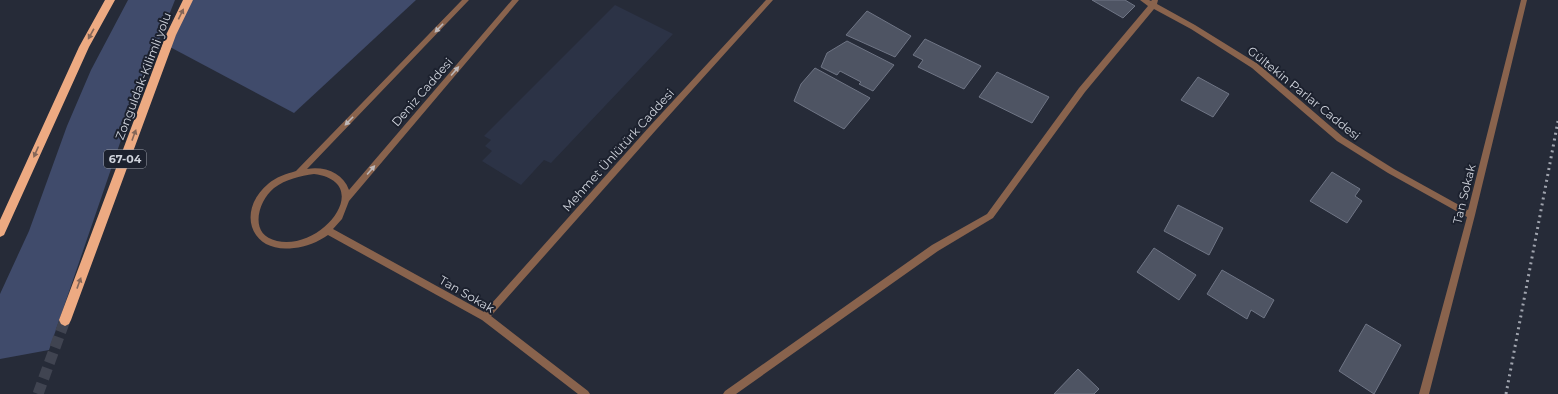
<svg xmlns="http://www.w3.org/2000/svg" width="1558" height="394" viewBox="0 0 1558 394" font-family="Montserrat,sans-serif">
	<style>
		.built { fill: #2c3346 }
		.green { fill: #404b6b }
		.building { fill: #4e5463; stroke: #6f7585 }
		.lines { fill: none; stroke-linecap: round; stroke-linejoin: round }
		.trunk-tunnel { stroke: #404451; stroke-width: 11; stroke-dasharray: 11 5.5; stroke-linecap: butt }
		.minor { fill: #89634d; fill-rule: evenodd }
		.trunk { fill: #edaa82; fill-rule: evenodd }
		.rail { stroke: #a0a4ae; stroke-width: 3; stroke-dasharray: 2 4; stroke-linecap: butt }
		.oneway { fill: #846658 }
		.oneway2 { fill: #beb8b9 }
		.labels { text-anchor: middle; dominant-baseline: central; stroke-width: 4; stroke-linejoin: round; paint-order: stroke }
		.shield { fill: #1c212e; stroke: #9a9ea8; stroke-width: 1 }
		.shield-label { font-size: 11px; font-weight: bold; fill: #d0d4dd }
		.street-label { font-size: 12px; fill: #d0d4dd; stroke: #1c212e }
	</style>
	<rect width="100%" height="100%" fill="#262b38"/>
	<path class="built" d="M615 5 673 34 551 163 544 160 521 185 482 161 492 151 485 146 491 140 484 136Z"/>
	<g class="green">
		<path d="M128 0H175L133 105 49 350 0 359V294L29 231 67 126 91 70Z"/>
		<path d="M192 0H416L294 113 170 47Z"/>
	</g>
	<g class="building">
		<path d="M1092 0H1125L1135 6 1123 18Z"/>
		<path d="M867 11 911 36 895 57 846 35Z"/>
		<path d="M925 39 981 66 964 89 918 67 923 60 913 55Z"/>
		<path d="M847 41 894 65 873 91 859 84 861 82 840 71 837 75 821 67 827 53Z"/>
		<path d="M815 68 870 98 844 129 794 101 801 84Z"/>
		<path d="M997 72 1049 97 1032 123 979 97Z"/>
		<path d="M1198 77 1229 94 1213 117 1181 100Z"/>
		<path d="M1332 172 1360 189 1355 196 1362 201 1347 223 1310 201Z"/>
		<path d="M1178 205 1223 228 1209 255 1164 231Z"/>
		<path d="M1154 248 1196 275 1179 300 1137 272Z"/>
		<path d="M1222 270 1274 300 1264 318 1251 310 1247 319 1207 294Z"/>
		<path d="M1366 324 1401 345 1374 394 1339 371Z"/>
		<path d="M1078 369 1099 389 1094 394H1054Z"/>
	</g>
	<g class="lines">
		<path class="trunk-tunnel" d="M38 394 65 320"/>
		<g class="minor">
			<path d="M462 0H469L307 169C325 166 343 173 349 190L512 0H519L349 201 342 219 333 229 484 312 650 126 766 0H773L656 130 491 316 588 391 590 394H578L482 320 328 235C318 242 306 247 294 248 250 254 236 211 268 184 276 177 286 174 296 171ZM314 174C375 182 323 251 277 241 248 235 258 201 274 188 286 179 300 176 314 174Z"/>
			<path d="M1140 0H1149L1151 1 1152 0H1158L1157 4 1195 25 1258 64 1343 137 1394 169 1468 210 1521 0H1527L1475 215 1429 394H1419L1467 217 1388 173 1337 141 1252 68 1191 29 1154 9 1085 92 993 218 938 251 736 394H723L725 391 932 245 987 214 1079 88 1148 6Z"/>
		</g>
		<g class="trunk">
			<path d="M105 0H115L89 47 4 235 0 237V220L79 47Z"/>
			<path d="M183 0H193L176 35 71 320 69 324 65 326 61 324 59 320 166 35Z"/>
		</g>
		<path class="rail" d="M1506 394 1558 121"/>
	</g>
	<defs><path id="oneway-solid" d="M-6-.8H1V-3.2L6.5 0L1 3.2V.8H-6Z"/></defs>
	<g class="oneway">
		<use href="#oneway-solid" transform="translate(181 14) rotate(-64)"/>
		<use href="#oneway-solid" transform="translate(91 34) rotate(119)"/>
		<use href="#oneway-solid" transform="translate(134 135) rotate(-70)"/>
		<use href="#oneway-solid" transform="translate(36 152) rotate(114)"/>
		<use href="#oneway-solid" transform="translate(79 283) rotate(-70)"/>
	</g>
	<g class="oneway2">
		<use href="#oneway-solid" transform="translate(439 28) rotate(134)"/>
		<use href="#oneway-solid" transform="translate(455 71) rotate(-49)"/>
		<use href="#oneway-solid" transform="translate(349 121) rotate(134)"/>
		<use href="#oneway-solid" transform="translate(371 170) rotate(-49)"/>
	</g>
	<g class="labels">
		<rect class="shield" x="104" y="150" width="42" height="18" rx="3"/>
		<g class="shield-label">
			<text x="125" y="159">67-04</text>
		</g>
		<g class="street-label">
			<text transform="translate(143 76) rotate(-69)">Zonguldak-Kilimli yolu</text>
			<text transform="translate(422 92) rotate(-49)">Deniz Caddesi</text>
			<text transform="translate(1304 93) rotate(39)">Gültekin Parlar Caddesi</text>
			<text transform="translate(618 150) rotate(-48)">Mehmet Ünlütürk Caddesi</text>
			<text transform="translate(1464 194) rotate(-76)">Tan Sokak</text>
			<text transform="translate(467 294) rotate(30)">Tan Sokak</text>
		</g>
	</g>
</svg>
